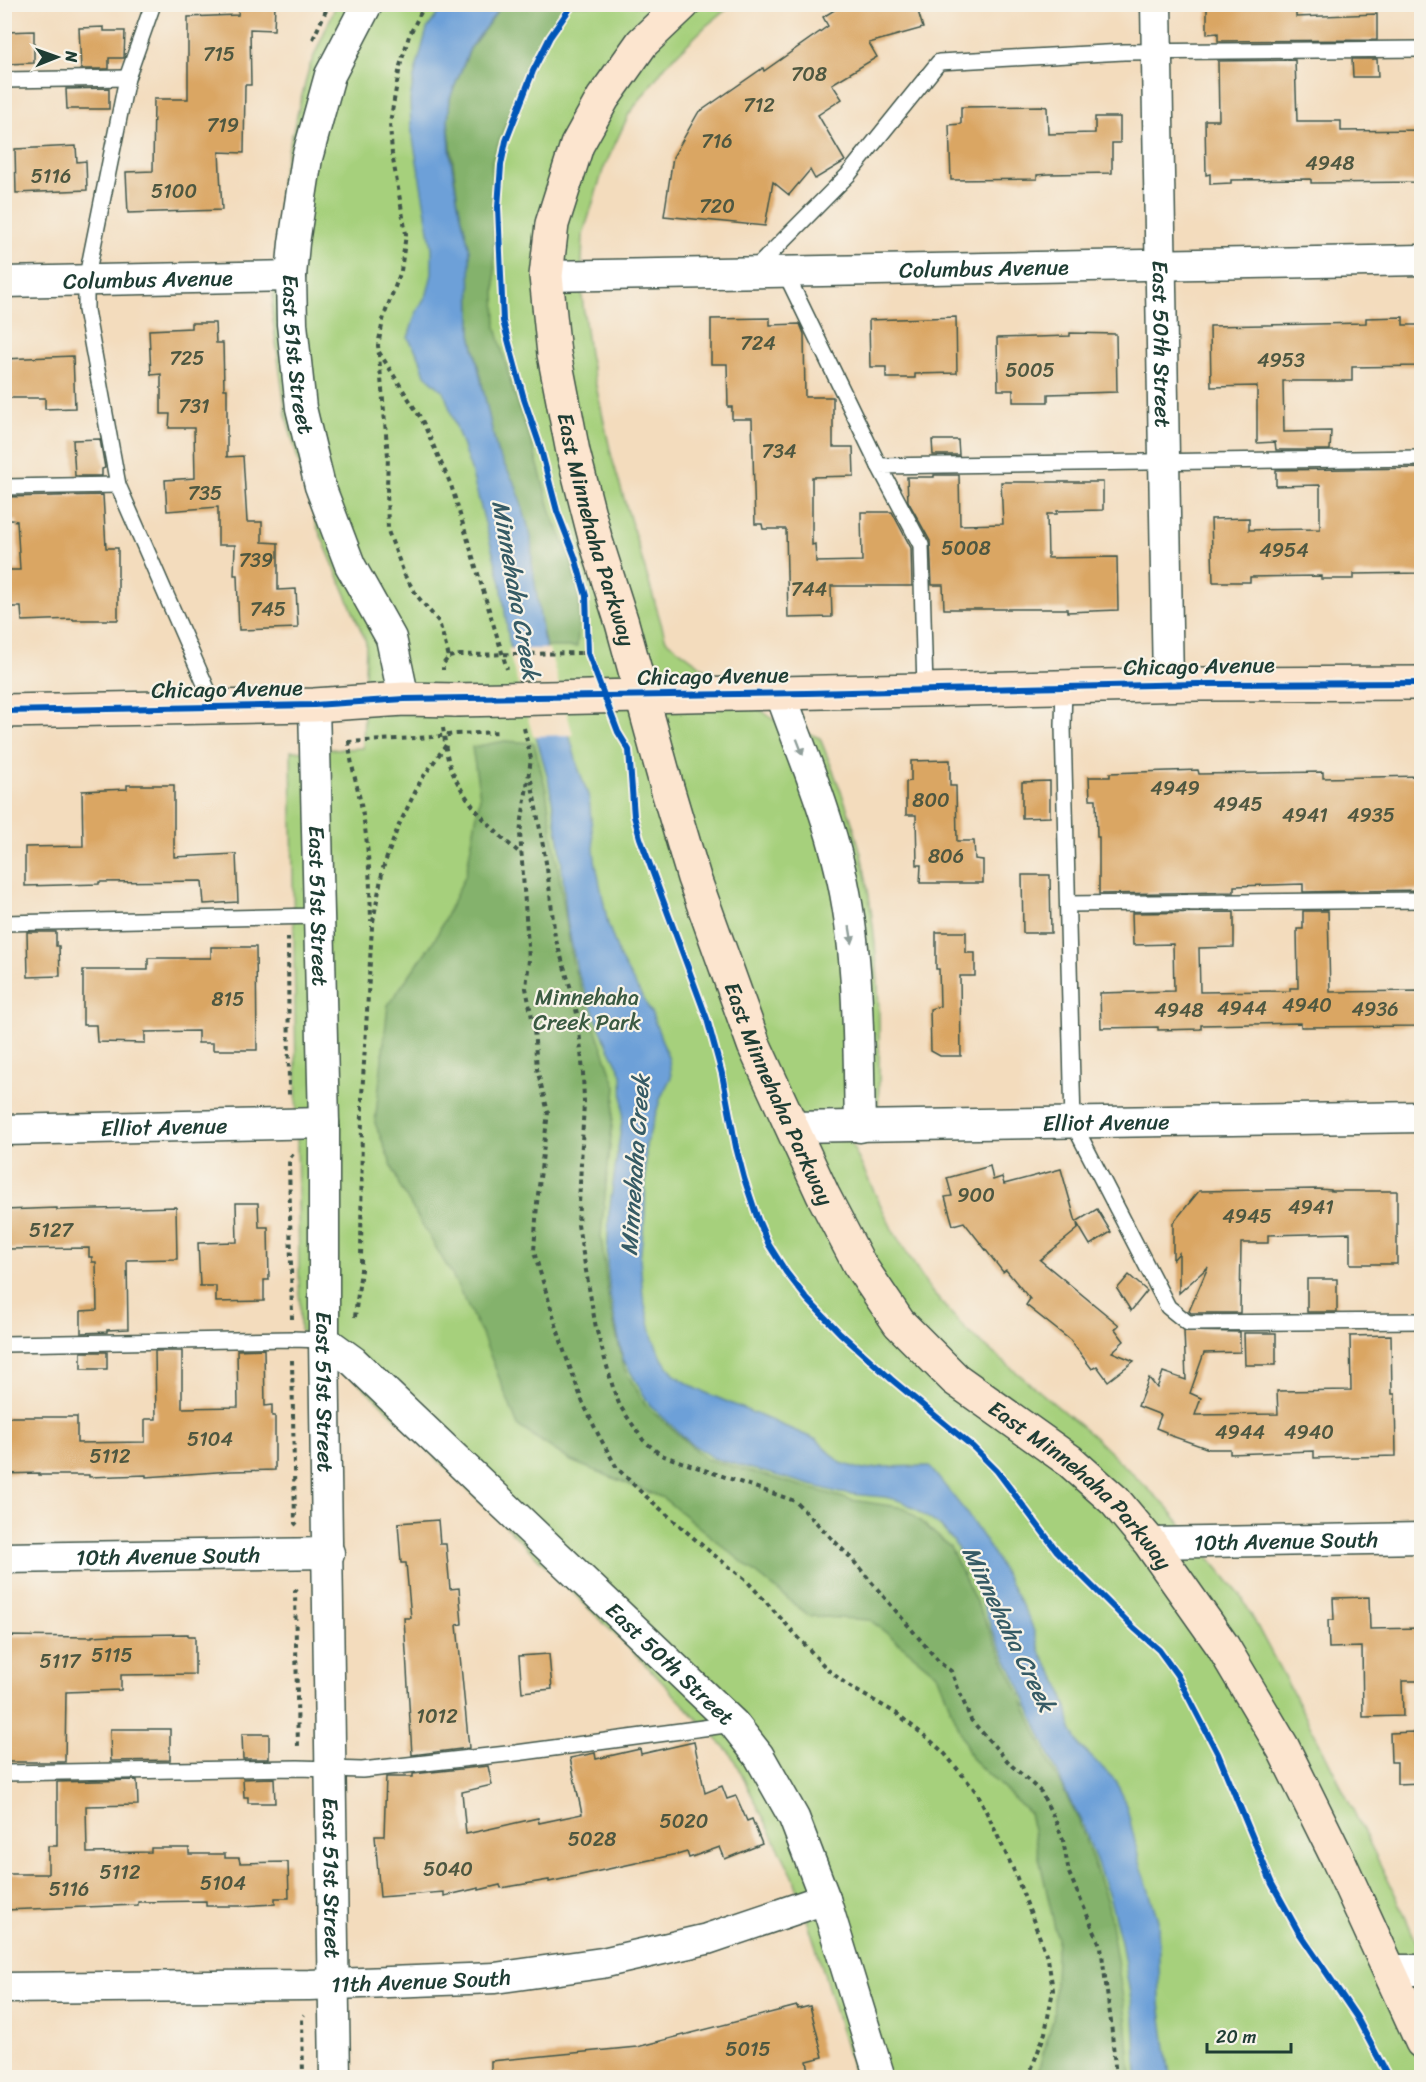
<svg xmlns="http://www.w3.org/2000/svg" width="1426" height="2082" viewBox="0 0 1426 2082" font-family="Sriracha,sans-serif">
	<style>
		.green { fill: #a6d07c; stroke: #628658; stroke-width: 1.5 }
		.forest { fill: #84b26c; stroke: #527850; stroke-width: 1.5 }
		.water { fill: #6da0d8; stroke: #466e86; stroke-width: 1.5 }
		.pier { fill: #f3dcbd }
		.building { fill: #daa664 }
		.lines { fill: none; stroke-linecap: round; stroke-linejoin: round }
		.lane-casing { stroke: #3f5549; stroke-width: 18 }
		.street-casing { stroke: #3f5549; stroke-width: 33 }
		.secondary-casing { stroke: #3f5549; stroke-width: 36 }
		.path { stroke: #3f5549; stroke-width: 4; stroke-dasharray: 4.5 4.5; stroke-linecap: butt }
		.lane { stroke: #fff; stroke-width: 15 }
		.street { stroke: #fff; stroke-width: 30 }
		.secondary { stroke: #fce5cf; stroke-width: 33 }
		.secondary-bridge-casing { stroke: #3f5549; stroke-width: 36; stroke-linecap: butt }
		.path-bridge { stroke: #3f5549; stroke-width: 4; stroke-dasharray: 4.5 4.5; stroke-linecap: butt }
		.secondary-bridge { stroke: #fce5cf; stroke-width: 33 }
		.cycleway-casing { stroke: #f7f3e8; stroke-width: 10 }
		.cycleway { stroke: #0057b8; stroke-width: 6 }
		.oneway { fill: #8f9e9a }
		.labels { text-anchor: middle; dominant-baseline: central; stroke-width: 4.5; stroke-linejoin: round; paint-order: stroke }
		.number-label { font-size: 20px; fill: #4e5740 }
		.street-label { font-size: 22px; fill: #1f3d34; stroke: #f7f3e8 }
		.park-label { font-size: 22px; fill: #3a5a42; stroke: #f7f3e8 }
		.water-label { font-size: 24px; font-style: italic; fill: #365b65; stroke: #f7f3e8 }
	</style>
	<rect width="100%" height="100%" fill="#f7f3e8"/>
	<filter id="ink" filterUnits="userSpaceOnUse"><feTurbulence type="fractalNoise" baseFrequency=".0167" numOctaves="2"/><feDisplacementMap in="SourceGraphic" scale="12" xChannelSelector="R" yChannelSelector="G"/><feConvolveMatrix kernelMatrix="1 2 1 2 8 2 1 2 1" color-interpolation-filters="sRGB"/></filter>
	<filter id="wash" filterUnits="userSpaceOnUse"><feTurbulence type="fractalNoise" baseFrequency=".008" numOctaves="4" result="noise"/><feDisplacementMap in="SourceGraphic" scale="24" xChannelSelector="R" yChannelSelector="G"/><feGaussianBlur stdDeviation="1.35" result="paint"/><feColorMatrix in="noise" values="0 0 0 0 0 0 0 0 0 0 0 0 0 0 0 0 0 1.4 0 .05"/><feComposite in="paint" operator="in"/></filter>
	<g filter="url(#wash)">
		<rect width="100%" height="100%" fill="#f3dcbd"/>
		<path class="green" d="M336 5H732L706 26 666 65 629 114 603 170 583 235 581 288 589 354 612 458 666 640 773 719 820 738C836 779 854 820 863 863 882 955 881 1047 877 1140L850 1141 893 1231 931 1291 968 1332 1094 1437 1167 1507 1241 1596 1319 1742 1397 1898 1421 1953V2077H855L816 1947 793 1876 731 1754 639 1658 382 1404 300 1330 291 751 363 748 366 642 316 524 286 416 272 312 281 178 309 68Z"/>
		<g class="forest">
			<path d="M502 5H567L541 46 509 115 492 161 496 327 512 387 534 451 552 515 572 563 580 605 577 647H546L538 610 532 563 531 537 516 486 497 452 471 334 470 250 458 203 448 121 450 98 470 49Z"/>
			<path d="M505 741 534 743 546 790 573 965 616 1087 601 1235 609 1304 625 1370 646 1406 706 1459 851 1500 905 1508 950 1547 1019 1692 1051 1766 1079 1821 1108 1905 1126 2017 1131 2077H1036L1053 2020 1057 1937 1029 1813 971 1758 937 1674 870 1620 809 1616 663 1498 571 1461 518 1426 483 1337 451 1273 400 1187 375 1123 388 1005 435 939 466 874 480 797 472 747Z"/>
		</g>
		<path class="water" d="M444 5H502L470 48 450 98 448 121 451 160 458 203 470 250 471 334 478 367 497 452 516 486 531 537 532 563 543 637 578 767 589 798 595 860 608 924 620 958 652 1014 669 1060 671 1077 661 1097 646 1145 645 1214 640 1259 643 1296 653 1339 663 1360 676 1376 697 1389 817 1440 841 1463 863 1470 883 1467 929 1466 965 1511 991 1550 1030 1620 1042 1656 1059 1683 1068 1711 1071 1729 1080 1746 1117 1782 1127 1808 1139 1859 1158 1920 1160 2003 1170 2077H1137L1134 2017 1121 1941 1110 1899 1082 1823 1067 1795 1021 1689 992 1630 980 1595 954 1542 940 1526 904 1502 885 1497 840 1493 713 1458 690 1443 649 1404 623 1359 610 1296 607 1263 609 1213 623 1113 622 1074 605 1040 577 971 567 921 560 845 548 778 509 641 501 583 471 470 444 392 425 375 419 356 408 338 416 313 427 294 432 274V248L411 127 410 100 414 77 427 29Z"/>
		<path class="pier" d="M508 649H549L573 735 533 736Z"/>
		<g id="blocks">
			<g class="building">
				<path d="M239 4H275L274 30 250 29 251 85H245L244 153 219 152 222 210 128 213 126 172 153 171 154 99H188V17L238 15Z"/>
				<path d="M844 4H916L923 28 869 43 877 57 832 84 842 99 818 115 845 161 815 179 810 170 789 195 773 182 765 226 664 216 673 157 698 113 763 68 764 71 828 26 823 17Z"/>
				<path d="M1207 4H1296V17L1377 14V40L1218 41V33L1207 34Z"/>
				<path d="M104 27V31H125L124 58H109V69H81L79 28Z"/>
				<path d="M34 31V63L5 64V32Z"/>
				<path d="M1352 59H1377L1378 77H1353Z"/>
				<path d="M1295 60 1297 121H1341V131L1422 130V182L1311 183V179L1231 180V183L1210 184V174L1206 175 1205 120H1219L1218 61Z"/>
				<path d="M109 88V109H67L66 89Z"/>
				<path d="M1041 106 1047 107 1048 134 1095 133V117H1120V143H1112V173L1049 174 1037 175V179L951 180 949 125 961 124V107Z"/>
				<path d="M76 146 77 162 86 161 87 190 16 193 15 149Z"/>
				<path d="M956 317 957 373 915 374V378H886V367H870L869 320Z"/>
				<path d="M1403 317V325H1422V366L1352 367V381H1283L1284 432 1331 431 1330 450H1276L1275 442 1257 443V386L1211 387 1210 326 1366 323V318Z"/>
				<path d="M770 318V325L800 324 804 334 805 397H833V447H853L854 476 812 477V545L815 544 816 562 862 561 861 512H892L911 548 912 586H831L832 617 788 618 786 529H763L762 524H755L752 419H732V407H728L727 364H711V319Z"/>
				<path d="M191 323H215L216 343H223L224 389H227V457L243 456 247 522H262V542L278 543V590L296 589 298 628 239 630 237 575H234L235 545H218V507L167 511 165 480 195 478 194 428H169L170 414H161V374L151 375 149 330 191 328Z"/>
				<path d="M1070 333 1116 334 1117 392 1048 394V402H1013V390H998L997 338 1070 336Z"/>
				<path d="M73 356 75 408 45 409V398H4V359Z"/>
				<path d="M100 439 105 468 102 469V476H75L73 440Z"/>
				<path d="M932 440H958L959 455H933Z"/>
				<path d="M1422 468V573L1354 574V579H1321V576L1250 577V582H1213L1211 519 1249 518V530L1320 529V485L1276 486V470Z"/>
				<path d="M934 475H959L960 525 1003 524 1001 482H1103V510L1057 511V514H1047L1048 558 1117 557 1118 610 1067 612V609H944L943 585H932L930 541 908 501 907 477H934Z"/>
				<path d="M103 495 106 548H118V620H73V619L22 621 21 607H4V570H20L17 521 4 519V497Z"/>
				<path d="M950 760V786H956L957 841H974L975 859 983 860V883H920L921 865H917L916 815H906V782L911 781V761Z"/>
				<path d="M1198 770 1199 774 1323 772V778L1422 776V890L1303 892V884L1234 886V892L1099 894V837H1097L1096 799H1090L1089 777H1110V773Z"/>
				<path d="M1050 781V817L1022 818V782Z"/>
				<path d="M127 785H174V857L236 854 238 902 204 904 202 881 99 882V884L25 886V847L83 846 82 791 127 789Z"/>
				<path d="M1022 875H1050L1051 933H1023Z"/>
				<path d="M1303 911H1328L1330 992 1422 991V1026L1301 1027V1023L1201 1025V1029L1158 1030V1027L1101 1028 1100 993 1174 991 1173 944 1133 945 1132 913 1234 912V947L1199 948 1200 992 1290 991V988H1298L1297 929H1303Z"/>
				<path d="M27 932H56V946H59L60 976 28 977Z"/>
				<path d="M936 932H966V953H975V976H960L961 1056H940L931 1051 930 1009 940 1006 939 969H936Z"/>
				<path d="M211 947H256L257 1050H213V1043H198V1031L145 1032V1043L97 1042 96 1025H83V970H148V958H211Z"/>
				<path d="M990 1166 993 1180 1002 1177 1004 1184 1061 1169 1076 1222 1097 1209 1111 1232 1090 1245 1077 1223 1078 1229 1040 1260 1119 1325 1115 1329 1124 1341 1112 1352 1134 1361 1108 1381 1097 1366 1092 1369 1070 1340 1026 1305 1030 1299 1006 1270 1003 1272 964 1222 953 1225 945 1197 952 1196 947 1178Z"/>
				<path d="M1318 1189 1331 1190V1191H1397V1264H1350V1233L1268 1235V1243H1241L1240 1313H1191L1189 1311 1208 1267 1179 1293V1253L1173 1260V1223L1199 1191Z"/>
				<path d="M236 1203H258L259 1227H268L269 1280H264V1301L216 1302V1286H200L198 1243 237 1242Z"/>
				<path d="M176 1207 177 1259 127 1260 128 1329 107 1330V1332L81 1333V1311L97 1310 96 1262H92V1257H89V1248L4 1249V1210L57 1208V1210Z"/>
				<path d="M1129 1275 1147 1291 1131 1311 1117 1289Z"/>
				<rect x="1307" y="1279" width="30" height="33"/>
				<path d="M1184 1331 1240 1332V1352L1204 1353 1190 1393 1201 1398 1195 1415 1278 1414 1277 1391 1351 1390 1350 1336 1391 1335 1392 1394H1395L1396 1456 1314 1458V1451L1230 1454V1449H1209L1166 1434V1432L1156 1428 1161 1415 1138 1406 1149 1378 1157 1388 1163 1372 1186 1380Z"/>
				<path d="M1244 1333H1276V1365H1245Z"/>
				<path d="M264 1349 265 1406 272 1405V1416H275V1470L231 1471 146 1477V1475L89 1477V1475H39V1473L4 1474V1417H77V1443L145 1442V1419H156L155 1351H182V1408L238 1407 237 1350Z"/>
				<rect x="81" y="1352" width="26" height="17"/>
				<path d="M438 1520 440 1544H446L450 1589 459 1588 462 1624 457 1625 469 1748 412 1755 404 1618H411L406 1563H401L398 1523Z"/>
				<path d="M1369 1597 1370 1629 1422 1628V1681H1402L1403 1716 1363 1717 1362 1647 1329 1648 1328 1620H1334L1333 1598Z"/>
				<path d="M188 1634V1636H195V1674L121 1675V1690L66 1692 65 1762H4V1636L92 1637V1636L110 1635Z"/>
				<path d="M549 1654 552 1689 522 1692 519 1656Z"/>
				<path d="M110 1729H170V1760L111 1761Z"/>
				<path d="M1414 1732 1415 1746H1422V1783L1397 1784V1762H1391L1390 1733Z"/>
				<path d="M242 1734H269V1759H243Z"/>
				<path d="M694 1742 705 1793 722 1786 727 1799 736 1796 747 1821 752 1819 762 1844 725 1859 720 1847 689 1858 687 1852 677 1855V1854L549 1882V1880L501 1888 500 1885 479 1890V1888L444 1896V1892L380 1897 375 1836H384L386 1777H413V1774L488 1766 492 1785 462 1792 466 1834 538 1818 539 1823 582 1814 570 1758 595 1753 596 1759 640 1749 641 1754Z"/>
				<path d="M274 1778 275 1803H248V1797H244L243 1779Z"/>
				<path d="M137 1780 138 1805 86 1806 87 1853 151 1852V1848H189V1854H225V1858H239L240 1863 288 1862 289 1898H275V1904L240 1906H206V1901L138 1902V1905L4 1910V1874H48V1846H57V1782Z"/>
				<path d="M797 2006 798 2009 810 2006 823 2057 807 2061 809 2071 784 2078H491V2061L637 2047Z"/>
			</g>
		</g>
	</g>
	<g filter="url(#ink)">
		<use href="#blocks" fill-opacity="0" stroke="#3f5549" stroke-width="1.5"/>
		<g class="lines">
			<g class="lane-casing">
				<g id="lane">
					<path d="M153 4 127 78 86 281V310L118 485 215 707"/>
					<path d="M4 80 127 78"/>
					<path d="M754 270 848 175 939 62 1124 52 1422 49"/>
					<path d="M785 272 879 466"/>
					<path d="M4 487 118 485"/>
					<path d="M1064 686 1063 726 1073 1123 1168 1307 1188 1323 1422 1321"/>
					<path d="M925 689 921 545 879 466 1422 458"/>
					<path d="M1068 904 1422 900"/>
					<path d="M4 923 319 916"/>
					<path d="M4 1344 292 1339 324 1340"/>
					<path d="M4 1773 298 1768 362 1770 516 1753 733 1724"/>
				</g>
			</g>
			<g class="street-casing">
				<g id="street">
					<path id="s1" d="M367 4 330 75 307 158 294 243 291 276 292 324 301 408 320 486 350 565 391 638 404 699"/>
					<path id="s2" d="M1156 4 1168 684"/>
					<path id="s3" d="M546 276 1422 260"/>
					<path id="s4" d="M4 282 291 276"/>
					<path d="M780 692C801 751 826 808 840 869 860 953 858 1041 860 1127"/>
					<path id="s5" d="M314 705 324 1123V1340L335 2078"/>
					<path id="s6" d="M791 1127 1422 1117"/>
					<path id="s7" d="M4 1130 324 1123"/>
					<path id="s8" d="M324 1340 353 1361 734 1724 759 1756 794 1818 825 1899 880 2078"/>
					<path id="s9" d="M1150 1543 1422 1538"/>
					<path id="s10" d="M4 1558 329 1553"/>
					<path d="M1389 1970H1422"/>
					<path id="s11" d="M4 1988 309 1985 495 1978 602 1963 707 1939 825 1899"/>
				</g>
			</g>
			<g class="secondary-casing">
				<g id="secondary">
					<path id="s12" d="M683 4 642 43 603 98 577 145 552 224 546 276 554 354 573 452 595 538 622 623 668 791 694 878 754 1045 823 1195 859 1264 899 1323 955 1379 1070 1461 1115 1501 1150 1543 1222 1645 1283 1748 1337 1857 1422 2042"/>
					<path d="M591 697 1197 684 1422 683"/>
					<path d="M4 711 314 705 404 699 456 700"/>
				</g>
			</g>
			<g class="path">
				<path d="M425 4 409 36 400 66 390 123 392 154 406 234 401 271 384 316 378 345 388 456 387 487 388 531 405 576 418 597 439 622 449 657 443 664V670"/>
				<path d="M313 39 329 4"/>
				<path d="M379 352 422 420 451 485 507 669"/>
				<path d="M581 653H588"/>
				<path d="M449 657 459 655"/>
				<path d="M443 728C445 740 446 755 450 766 463 801 493 831 521 854"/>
				<path d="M524 728 531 759 520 833 529 960 526 988 534 1028 537 1069 548 1112 537 1203 534 1252 564 1351 583 1403 599 1436 617 1468 640 1491 704 1547 746 1580 827 1669 850 1687 896 1713 930 1740 945 1754 978 1794 1015 1873 1048 1959 1053 1990 1045 2033 1028 2078"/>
				<path d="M349 741C350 765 358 786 362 810 369 847 370 883 371 921"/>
				<path d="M348 742 432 737 456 734"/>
				<path d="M531 780 547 868 555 937 574 999 578 1019 583 1073 584 1102 578 1225 596 1328 614 1391 620 1406 643 1440 661 1455 795 1501 851 1558 940 1663 951 1671 971 1720 1012 1766 1041 1792 1056 1822 1063 1840 1069 1873 1101 1947 1111 2022 1116 2078"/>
				<path d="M288 937 289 1095"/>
				<path d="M355 1317 361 1270 362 1096 372 927 383 868 398 827 421 780 446 745"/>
				<path d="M292 1319 289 1159 293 1154"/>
				<path d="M292 1360 295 1523 297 1525"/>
				<path d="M297 1589 295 1592 298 1748"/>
				<path d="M303 2078 302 2017 304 2015"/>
			</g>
			<use href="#lane" class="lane"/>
			<use href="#street" class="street"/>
			<use href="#secondary" class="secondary"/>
			<g class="secondary-bridge-casing">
				<path id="secondary-bridge" d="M456 700 591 697"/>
			</g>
			<g class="path-bridge">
				<path d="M459 655 581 653"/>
				<path d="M456 734 500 732"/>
			</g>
			<use href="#secondary-bridge" class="secondary-bridge"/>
			<g class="cycleway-casing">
				<g id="cycleway">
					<path d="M573 4 550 37 533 71 506 141 501 165 498 207 503 321 524 399 540 446 557 511 575 557 586 596 588 653 618 732 629 750 634 816 640 838 707 1019 722 1074 736 1147 744 1178 758 1220 769 1245 786 1272 807 1299 840 1333 891 1379 973 1447 997 1471 1057 1551 1134 1628 1159 1650 1177 1675 1218 1754 1272 1884 1298 1931 1356 2016 1389 2078"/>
					<path d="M4 711 314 705 404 699 807 693 1197 684 1422 683"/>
				</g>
			</g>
			<use href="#cycleway" class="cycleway"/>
		</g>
		<defs><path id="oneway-solid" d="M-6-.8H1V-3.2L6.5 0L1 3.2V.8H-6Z" transform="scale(1.5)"/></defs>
		<g class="oneway">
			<use href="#oneway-solid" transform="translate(800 747) rotate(69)"/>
			<use href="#oneway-solid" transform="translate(851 935) rotate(81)"/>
		</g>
	</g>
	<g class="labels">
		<g class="number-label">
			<text x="219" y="54">715</text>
			<text x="809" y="74">708</text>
			<text x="759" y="105">712</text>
			<text x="223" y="125">719</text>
			<text x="717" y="141">716</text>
			<text x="1330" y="163">4948</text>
			<text x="51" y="176">5116</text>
			<text x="174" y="191">5100</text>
			<text x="717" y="206">720</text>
			<text x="758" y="343">724</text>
			<text x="187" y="358">725</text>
			<text x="1281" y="360">4953</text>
			<text x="1030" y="370">5005</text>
			<text x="194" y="406">731</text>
			<text x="779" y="451">734</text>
			<text x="205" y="493">735</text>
			<text x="966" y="548">5008</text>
			<text x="1284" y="550">4954</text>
			<text x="256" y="560">739</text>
			<text x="809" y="589">744</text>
			<text x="268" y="609">745</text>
			<text x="1175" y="788">4949</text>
			<text x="931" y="800">800</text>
			<text x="1238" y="804">4945</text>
			<text x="1305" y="815">4941</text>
			<text x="1371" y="815">4935</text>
			<text x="946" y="856">806</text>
			<text x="228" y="999">815</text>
			<text x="1307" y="1005">4940</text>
			<text x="1242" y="1008">4944</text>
			<text x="1375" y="1009">4936</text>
			<text x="1179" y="1010">4948</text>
			<text x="976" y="1195">900</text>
			<text x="1311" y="1207">4941</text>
			<text x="1247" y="1216">4945</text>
			<text x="51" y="1230">5127</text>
			<text x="1240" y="1432">4944</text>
			<text x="1309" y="1432">4940</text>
			<text x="210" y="1439">5104</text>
			<text x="110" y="1456">5112</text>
			<text x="112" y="1655">5115</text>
			<text x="60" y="1661">5117</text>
			<text x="437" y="1716">1012</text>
			<text x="684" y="1821">5020</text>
			<text x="592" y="1839">5028</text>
			<text x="448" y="1869">5040</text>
			<text x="120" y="1872">5112</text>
			<text x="223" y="1883">5104</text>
			<text x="69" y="1889">5116</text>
			<text x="748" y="2049">5015</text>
		</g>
		<g class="street-label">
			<text stroke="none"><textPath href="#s3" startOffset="438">Columbus Avenue</textPath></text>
			<text stroke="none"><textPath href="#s4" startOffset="144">Columbus Avenue</textPath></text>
			<text stroke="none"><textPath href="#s2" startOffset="340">East 50th Street</textPath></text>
			<text stroke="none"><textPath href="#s1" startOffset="364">East 51st Street</textPath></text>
			<text stroke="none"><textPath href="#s12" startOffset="572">East Minnehaha Parkway</textPath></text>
			<text transform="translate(1199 666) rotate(-1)">Chicago Avenue</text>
			<text transform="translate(713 676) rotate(-1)">Chicago Avenue</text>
			<text transform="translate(227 689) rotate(-1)">Chicago Avenue</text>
			<text stroke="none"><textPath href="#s5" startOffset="201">East 51st Street</textPath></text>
			<text stroke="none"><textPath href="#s12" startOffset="1166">East Minnehaha Parkway</textPath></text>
			<text stroke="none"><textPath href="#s6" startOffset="315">Elliot Avenue</textPath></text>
			<text stroke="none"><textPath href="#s7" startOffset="160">Elliot Avenue</textPath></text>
			<text stroke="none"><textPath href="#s5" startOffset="687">East 51st Street</textPath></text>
			<text stroke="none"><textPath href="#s12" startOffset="1670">East Minnehaha Parkway</textPath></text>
			<text stroke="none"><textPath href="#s9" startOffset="136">10th Avenue South</textPath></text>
			<text stroke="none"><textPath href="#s10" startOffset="164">10th Avenue South</textPath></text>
			<text stroke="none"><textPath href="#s8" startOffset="474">East 50th Street</textPath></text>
			<text stroke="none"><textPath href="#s5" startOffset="1173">East 51st Street</textPath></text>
			<text stroke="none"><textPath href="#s11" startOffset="417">11th Avenue South</textPath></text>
		</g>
		<g class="park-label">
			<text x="587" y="997">Minnehaha<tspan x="587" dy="25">Creek Park</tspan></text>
		</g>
		<g class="water-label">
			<text transform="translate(516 590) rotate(80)">Minnehaha Creek</text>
			<text transform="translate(635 1165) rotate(-86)">Minnehaha Creek</text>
			<text transform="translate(1009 1629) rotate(64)">Minnehaha Creek</text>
		</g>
	</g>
	<rect width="1426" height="2082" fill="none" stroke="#f7f3e8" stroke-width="24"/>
	<g transform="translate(57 57) rotate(89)" stroke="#f7f3e8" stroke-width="4.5" paint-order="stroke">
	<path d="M0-4.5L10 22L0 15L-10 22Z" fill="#1f3d34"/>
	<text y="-9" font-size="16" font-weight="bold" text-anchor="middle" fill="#1f3d34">N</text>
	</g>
	<path d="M1207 2043v9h84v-9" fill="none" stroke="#1f3d34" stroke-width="3"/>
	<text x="1216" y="2043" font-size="18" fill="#1f3d34" stroke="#f7f3e8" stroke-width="4.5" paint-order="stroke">20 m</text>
</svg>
